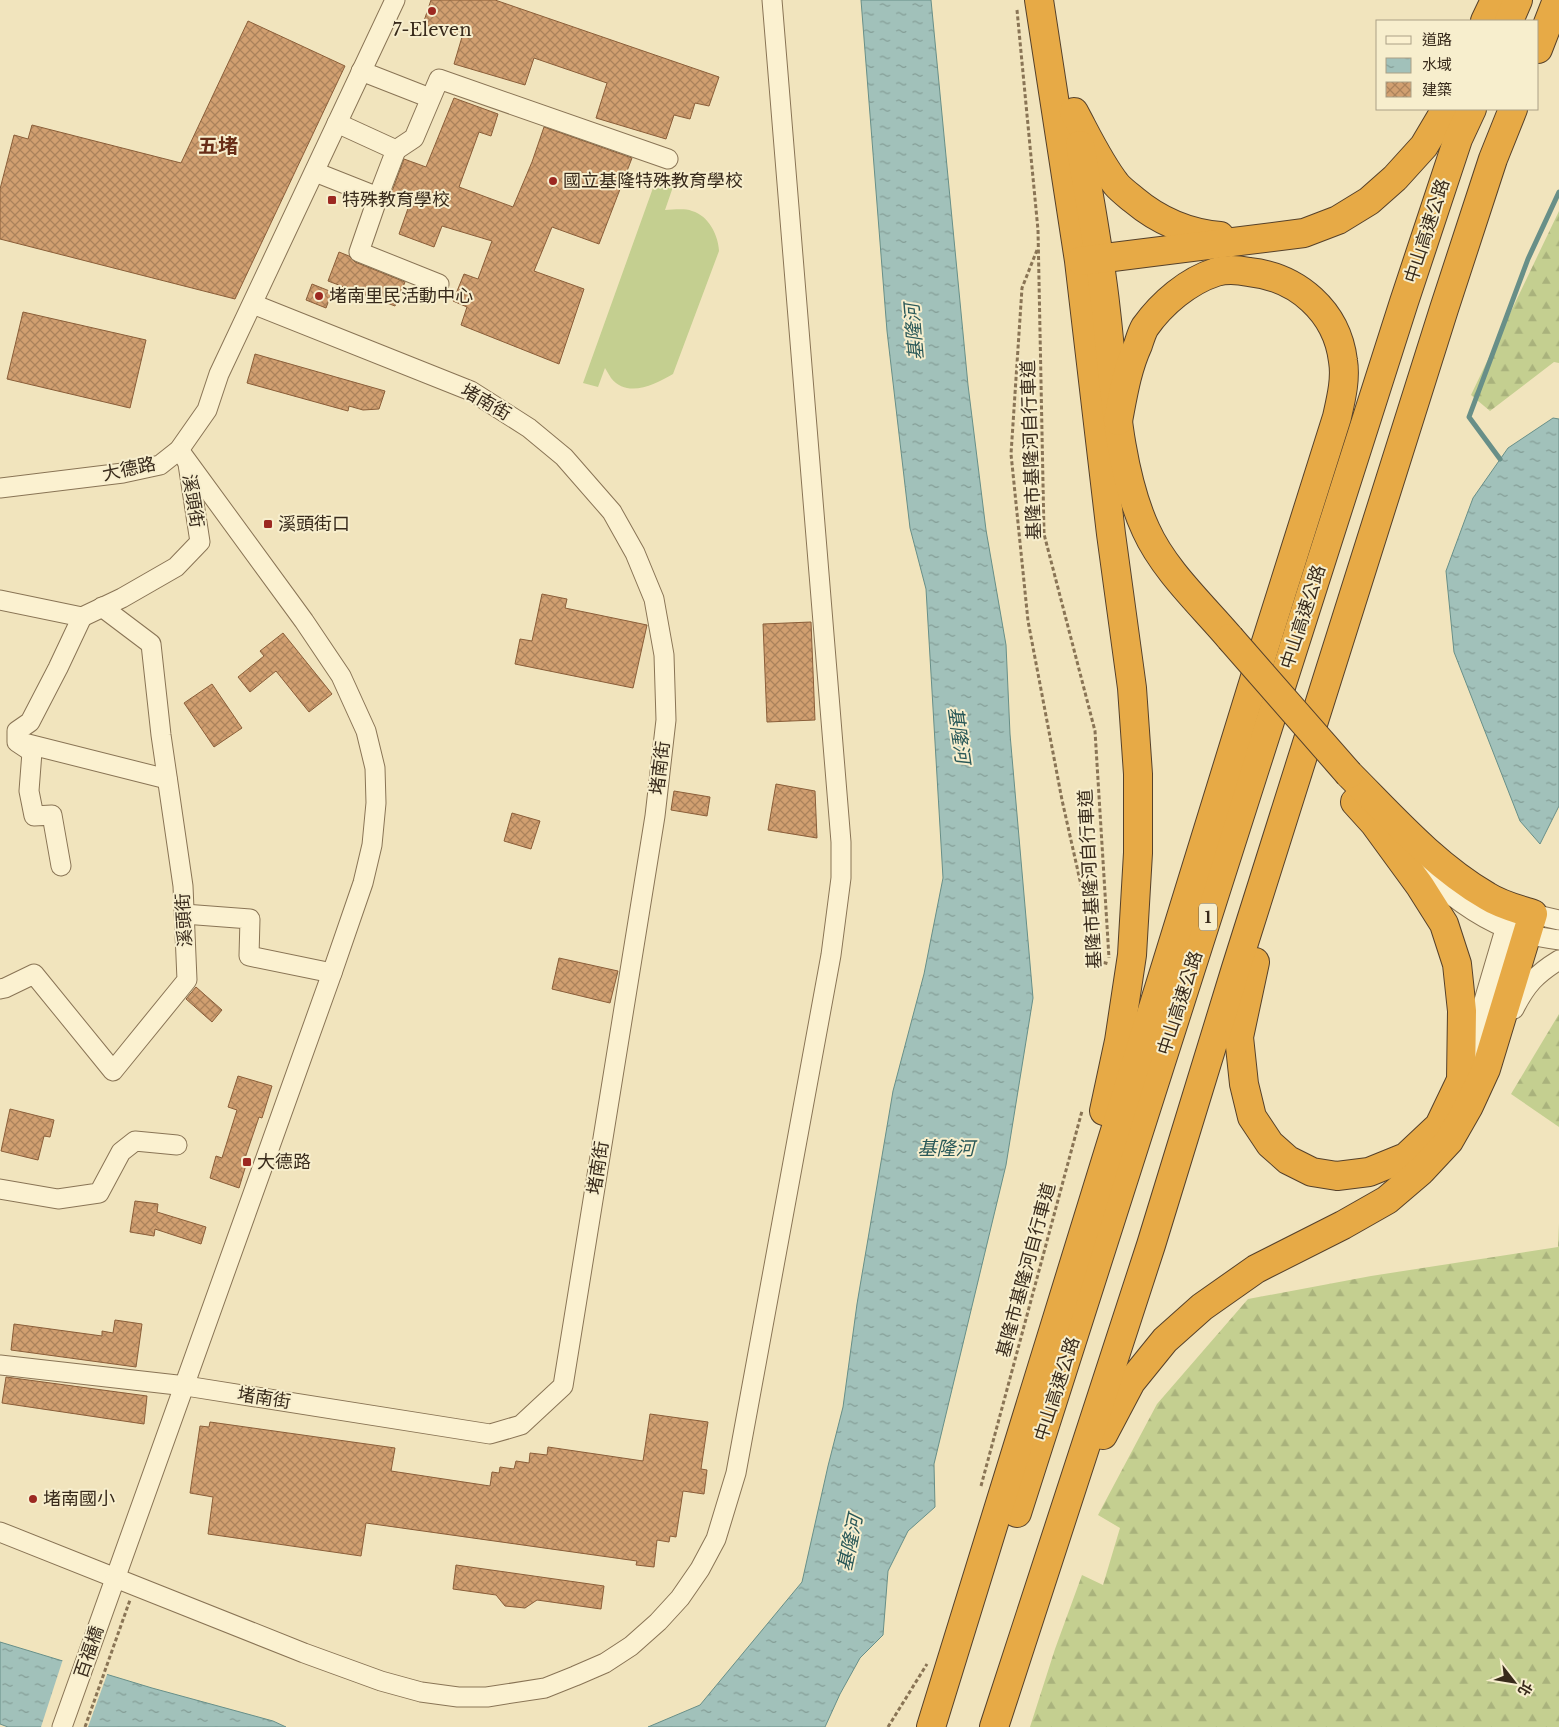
<svg xmlns="http://www.w3.org/2000/svg" width="1559" height="1727" viewBox="0 0 1559 1727" font-family="'Libre Baskerville','Noto Sans TC',serif">
	<style>
		.grass { fill: #c4cf90 }
		.forest { fill: url(#forest-firs) }
		.water { fill: url(#water-ripples); stroke: #688f88 }
		.pier { fill: #f1e4bd }
		.lines { fill: none; stroke-linecap: round; stroke-linejoin: round }
		.stream { stroke: #688f88; stroke-width: 5 }
		.building { fill: url(#building-cross-hatch); stroke: #8a5e39 }
		.minor-casing { stroke: #897455; stroke-width: 21 }
		.highway-casing { stroke: #56412a; stroke-width: 30 }
		.path { stroke: #897455; stroke-width: 3; stroke-dasharray: 4 2.5; stroke-linecap: butt }
		.minor { stroke: #fbf1d0; stroke-width: 19 }
		.highway { stroke: #e7aa46; stroke-width: 28 }
		.highway-bridge-casing { stroke: #56412a; stroke-width: 30; stroke-linecap: butt }
		.highway-bridge { stroke: #e7aa46; stroke-width: 28 }
		.poi-dot { fill: #9c2821; stroke: #f7eecd; stroke-width: 2 }
		.labels { text-anchor: middle; dominant-baseline: central; stroke-width: 4; stroke-linejoin: round; paint-order: stroke }
		.shield { fill: #f7eecd; stroke: #716550; stroke-width: 1 }
		.shield-label { font-size: 16px; font-weight: bold; fill: #382a1b }
		.poi-label { font-size: 18px; fill: #382a1b; stroke: #f7eecd; text-anchor: start }
		.street-label { font-size: 18px; fill: #382a1b; stroke: #f7eecd }
		.water-label { font-size: 19px; font-style: italic; fill: #295858; stroke: #f7eecd }
		.quarter-label { font-size: 20px; font-weight: bold; fill: #672d17; stroke: #f7eecd }
	</style>
	<defs>
		<pattern id="forest-firs" width="22" height="20" patternUnits="userSpaceOnUse" patternTransform="scale(1.25)"><rect width="22" height="20" fill="#c4cf90"/><path d="M5 1l3.5 6h-7zM16 11l3.5 6h-7z" fill="#a9b27c"/></pattern>
		<pattern id="water-ripples" width="26" height="14" patternUnits="userSpaceOnUse" patternTransform="scale(1.25)"><rect width="26" height="14" fill="#a1c1ba"/><path d="M2 4q2-2 4 0t4 0M15 11q2-2 4 0t4 0" fill="none" stroke="#849d96"/></pattern>
		<pattern id="building-cross-hatch" width="8" height="8" patternUnits="userSpaceOnUse" patternTransform="scale(1.25)"><rect width="8" height="8" fill="#d19f70"/><path d="M0 0l8 8M0 8l8-8" fill="none" stroke="#ab825b"/></pattern>
	</defs>
	<rect width="100%" height="100%" fill="#f1e4bd"/>
	<path class="grass" d="M658 174 675 181 665 210C673 210 684 208 692 211 709 216 718 235 719 251L673 374C655 384 628 399 611 378 609 375 607 371 605 368L598 387 583 383Z"/>
	<g class="forest">
		<path d="M1559 211V363L1554 362 1490 411 1471 395Z"/>
		<path d="M1559 1014V1127L1511 1094Z"/>
		<path d="M1559 1223V1727H1030L1055 1649 1082 1575 1103 1585 1120 1528 1098 1515 1157 1404 1248 1299 1371 1276 1558 1247Z"/>
	</g>
	<g class="water">
		<path d="M861 0H931L968 385 986 530 1006 645 1010 734 1033 998 1006 1165 934 1464 935 1507 908 1531 888 1571 883 1635 860 1658 840 1694 825 1727H648L700 1705 802 1582 828 1466 843 1407 857 1304 893 1091 924 974 943 878 926 589 910 528 887 331Z"/>
		<path d="M1553 418 1559 419V806L1540 844 1520 821 1454 652 1446 571 1473 498 1508 448Z"/>
		<path d="M0 1642 152 1688 273 1721 286 1727H8L0 1724Z"/>
	</g>
	<path class="pier" d="M63 1659 108 1672 88 1727H41Z"/>
	<g class="lines">
		<path class="stream" d="M1500 459 1469 417 1528 259 1559 192"/>
	</g>
	<g class="building">
		<path d="M431 0H495L719 77 709 106 695 103 690 119 674 115 666 139 596 118 607 83 534 58 525 85 454 64 462 37 423 24Z"/>
		<path d="M248 21 345 66 235 299 0 239V189L14 135 28 139 32 125 181 163Z"/>
		<path d="M454 98 498 114 491 136 479 132 459 187 513 207 532 162 544 127 632 158 599 244 552 227 534 271 584 289 559 364 461 325 467 307 453 301 464 274 478 279 492 241 442 226 434 247 399 234 411 200 391 194 404 159 426 167Z"/>
		<path d="M339 252 349 256 355 262 405 282 395 306 328 281Z"/>
		<path d="M312 284 332 292 326 308 306 300Z"/>
		<path d="M23 312 146 340 130 408 7 379Z"/>
		<path d="M255 354 385 391 379 409 363 410 349 406 348 411 247 383Z"/>
		<path d="M542 594 567 599 565 608 647 625 633 688 515 664 520 639 532 641Z"/>
		<path d="M811 622 815 720 767 722 763 624Z"/>
		<path d="M283 633 332 694 309 712 276 671 250 692 238 677 264 656 260 651Z"/>
		<path d="M212 684 242 728 214 747 184 703Z"/>
		<path d="M776 784 815 791 817 838 768 830Z"/>
		<path d="M674 791 710 797 707 816 671 810Z"/>
		<path d="M512 813 540 821 531 849 504 841Z"/>
		<path d="M559 958 618 971 610 1003 552 989Z"/>
		<path d="M196 987 222 1010 212 1022 186 999Z"/>
		<path d="M238 1076 272 1086 262 1118 259 1117 243 1164 246 1165 239 1188 210 1178 216 1156 222 1158 237 1110 228 1107Z"/>
		<path d="M10 1109 54 1120 50 1137 44 1136 38 1160 1 1151Z"/>
		<path d="M135 1201 158 1204 157 1212 206 1227 201 1244 155 1229 154 1236 130 1232Z"/>
		<path d="M115 1320 142 1324 136 1367 11 1350 14 1324 102 1336V1331L113 1333Z"/>
		<path d="M6 1377 147 1396 144 1424 2 1403Z"/>
		<path d="M650 1414 708 1422 701 1469 707 1470 704 1494 683 1491 676 1537 670 1536 669 1542 657 1540 654 1567 636 1565 637 1561 366 1523 361 1556 208 1534 213 1497 190 1493 200 1426 209 1427 210 1422 395 1448 391 1471 490 1486 492 1472 499 1473 500 1467 514 1469 516 1461 529 1463 530 1453 547 1455 548 1447 643 1461Z"/>
		<path d="M456 1565 604 1586 601 1609 537 1600 525 1608 505 1606 496 1595 453 1589Z"/>
	</g>
	<g class="lines">
		<g class="minor-casing">
			<g id="minor">
				<path d="M361 71 430 98"/>
				<path d="M337 123 396 150 378 197 359 252 439 284"/>
				<path d="M396 150 414 138 439 79 668 159"/>
				<path d="M315 172 378 197"/>
				<path d="M0 488 123 473 160 465 179 450 207 410 219 374 395 0"/>
				<path d="M0 600 82 617 122 598 176 567 200 542 188 464"/>
				<path d="M20 742 167 779"/>
				<path d="M1414 863C1440 888 1471 914 1506 928 1523 935 1541 937 1559 940"/>
				<path d="M61 866 52 815 34 816 29 791 32 752 17 742V731L30 722 58 668 82 617"/>
				<path d="M184 914 250 919 249 956 332 973"/>
				<path d="M1533 914 1559 920"/>
				<path d="M0 989 5 988 34 974 113 1071 187 980 183 886 161 735 151 644 102 607"/>
				<path d="M1514 1009C1526 985 1536 974 1559 960"/>
				<path d="M1468 1055 1509 916"/>
				<path d="M0 1189 58 1199 99 1193 121 1152 135 1141 177 1145"/>
				<path d="M0 1365 186 1386 490 1434 521 1425 563 1386 655 816 666 720 664 655 654 599 635 553 612 512 564 457 529 428 471 391 253 304"/>
				<path d="M0 1532 304 1653 381 1681 421 1692 458 1697H487L545 1688 575 1676 605 1663 631 1646 658 1622 680 1598 700 1569 716 1539 736 1473 831 955 841 878V842L772 0"/>
				<path d="M62 1727 332 973 363 883 372 845 376 803 375 768 366 731 341 676 304 621 179 450"/>
			</g>
		</g>
		<g class="highway-casing">
			<g id="highway">
				<path d="M1039 0 1079 261 1111 534 1132 688 1138 774V853L1132 955 1119 1041 1104 1111"/>
				<path d="M1485 21 1495 0"/>
				<path d="M1509 21 1518 0"/>
				<path d="M1538 49 1557 0"/>
				<path d="M1074 112C1087 136 1099 162 1116 184 1121 190 1128 195 1134 200 1159 221 1187 233 1220 236"/>
				<path d="M1080 145C1090 200 1100 255 1106 311 1114 379 1117 468 1146 530 1164 570 1202 605 1230 638"/>
				<path d="M1081 261 1304 233 1338 220 1369 201 1395 178 1424 146 1446 109"/>
				<path d="M1255 962 1239 1037 1244 1084 1252 1117 1270 1144 1288 1160 1312 1172 1337 1176 1369 1172 1406 1157 1439 1126 1461 1080 1462 1011 1457 964 1444 924 1420 886 1374 823 1355 802"/>
				<path d="M1103 1435 1131 1382 1165 1340 1202 1307 1256 1269 1343 1225 1387 1200 1421 1171 1449 1141 1469 1106 1486 1069 1533 914C1518 909 1501 905 1487 896 1434 865 1392 817 1349 774"/>
				<path d="M1017 1513 1404 302 1458 139 1472 109"/>
				<path d="M931 1727 1260 661 1337 417C1341 399 1346 379 1343 361 1337 311 1297 277 1249 272 1239 270 1226 269 1216 272 1188 281 1162 303 1145 327 1142 332 1140 339 1138 345 1127 369 1123 395 1118 421"/>
				<path d="M994 1727 1151 1245 1236 968 1444 309 1493 159 1513 109"/>
			</g>
		</g>
		<g class="path">
			<path d="M1017 10 1038 230 1044 534 1095 731 1109 958"/>
			<path d="M1037 250 1022 288 1011 454 1028 621 1062 800 1098 961 1109 964"/>
			<path d="M981 1486 1082 1111"/>
			<path d="M85 1727 130 1600"/>
			<path d="M888 1727 927 1664"/>
		</g>
		<use href="#minor" class="minor"/>
		<use href="#highway" class="highway"/>
		<g class="highway-bridge-casing">
			<path id="highway-bridge" d="M1230 638 1349 774"/>
		</g>
		<use href="#highway-bridge" class="highway-bridge"/>
	</g>
	<g class="poi-dot">
		<circle cx="432" cy="11" r="5"/>
		<circle cx="553" cy="181" r="5"/>
		<rect x="327" y="195" width="10" height="10" rx="2.5"/>
		<circle cx="319" cy="296" r="5"/>
		<rect x="263" y="519" width="10" height="10" rx="2.5"/>
		<rect x="242" y="1157" width="10" height="10" rx="2.5"/>
		<circle cx="33" cy="1499" r="5"/>
	</g>
	<g class="labels">
		<rect class="shield" x="1199" y="903.5" width="18" height="27" rx="4"/>
		<g class="shield-label">
			<text x="1208" y="917">1</text>
		</g>
		<g class="poi-label">
			<text x="432" y="30" text-anchor="middle">7-Eleven</text>
			<text x="563" y="181">國立基隆特殊教育學校</text>
			<text x="342" y="200">特殊教育學校</text>
			<text x="329" y="296">堵南里民活動中心</text>
			<text x="278" y="524">溪頭街口</text>
			<text x="257" y="1162">大德路</text>
			<text x="43" y="1499">堵南國小</text>
		</g>
		<g class="street-label">
			<text transform="translate(1427 231) rotate(-72)">中山高速公路</text>
			<text transform="translate(486 402) rotate(30)">堵南街</text>
			<text transform="translate(1031 450) rotate(-92)">基隆市基隆河自行車道</text>
			<text transform="translate(129 469) rotate(-12)">大德路</text>
			<text transform="translate(193 501) rotate(81)">溪頭街</text>
			<text transform="translate(1303 617) rotate(-72)">中山高速公路</text>
			<text transform="translate(660 768) rotate(-83)">堵南街</text>
			<text transform="translate(1090 879) rotate(-93)">基隆市基隆河自行車道</text>
			<text transform="translate(184 920) rotate(-93)">溪頭街</text>
			<text transform="translate(1180 1003) rotate(-72)">中山高速公路</text>
			<text transform="translate(598 1168) rotate(-81)">堵南街</text>
			<text transform="translate(1026 1270) rotate(-75)">基隆市基隆河自行車道</text>
			<text transform="translate(1057 1389) rotate(-72)">中山高速公路</text>
			<text transform="translate(264 1398) rotate(9)">堵南街</text>
			<text transform="translate(89 1652) rotate(-71)">百福橋</text>
		</g>
		<g class="water-label">
			<text transform="translate(914 332) rotate(-95)">基隆河</text>
			<text transform="translate(959 735) rotate(82)">基隆河</text>
			<text x="946" y="1148">基隆河</text>
			<text transform="translate(850 1543) rotate(-78)">基隆河</text>
		</g>
		<g class="quarter-label">
			<text x="218" y="146">五堵</text>
		</g>
	</g>
	<rect x="1376" y="20" width="162" height="90" fill="#f7eecd" stroke="#aba086"/>
	<rect x="1386" y="36" width="25" height="8" fill="#fbf1d0" stroke="#aba086"/>
	<text x="1422" y="45" font-size="15" fill="#382a1b">道路</text>
	<rect x="1386" y="58" width="25" height="15" fill="url(#water-ripples)" stroke="#aba086"/>
	<text x="1422" y="70" font-size="15" fill="#382a1b">水域</text>
	<rect x="1386" y="82" width="25" height="15" fill="url(#building-cross-hatch)" stroke="#aba086"/>
	<text x="1422" y="95" font-size="15" fill="#382a1b">建築</text>
	<g transform="translate(1514 1682) rotate(121)" stroke="#f7eecd" stroke-width="4" paint-order="stroke">
	<path d="M0-4L9 19L0 12L-9 19Z" fill="#382a1b"/>
	<text y="-8" font-size="14" font-weight="bold" text-anchor="middle" fill="#382a1b">北</text>
	</g>
</svg>
